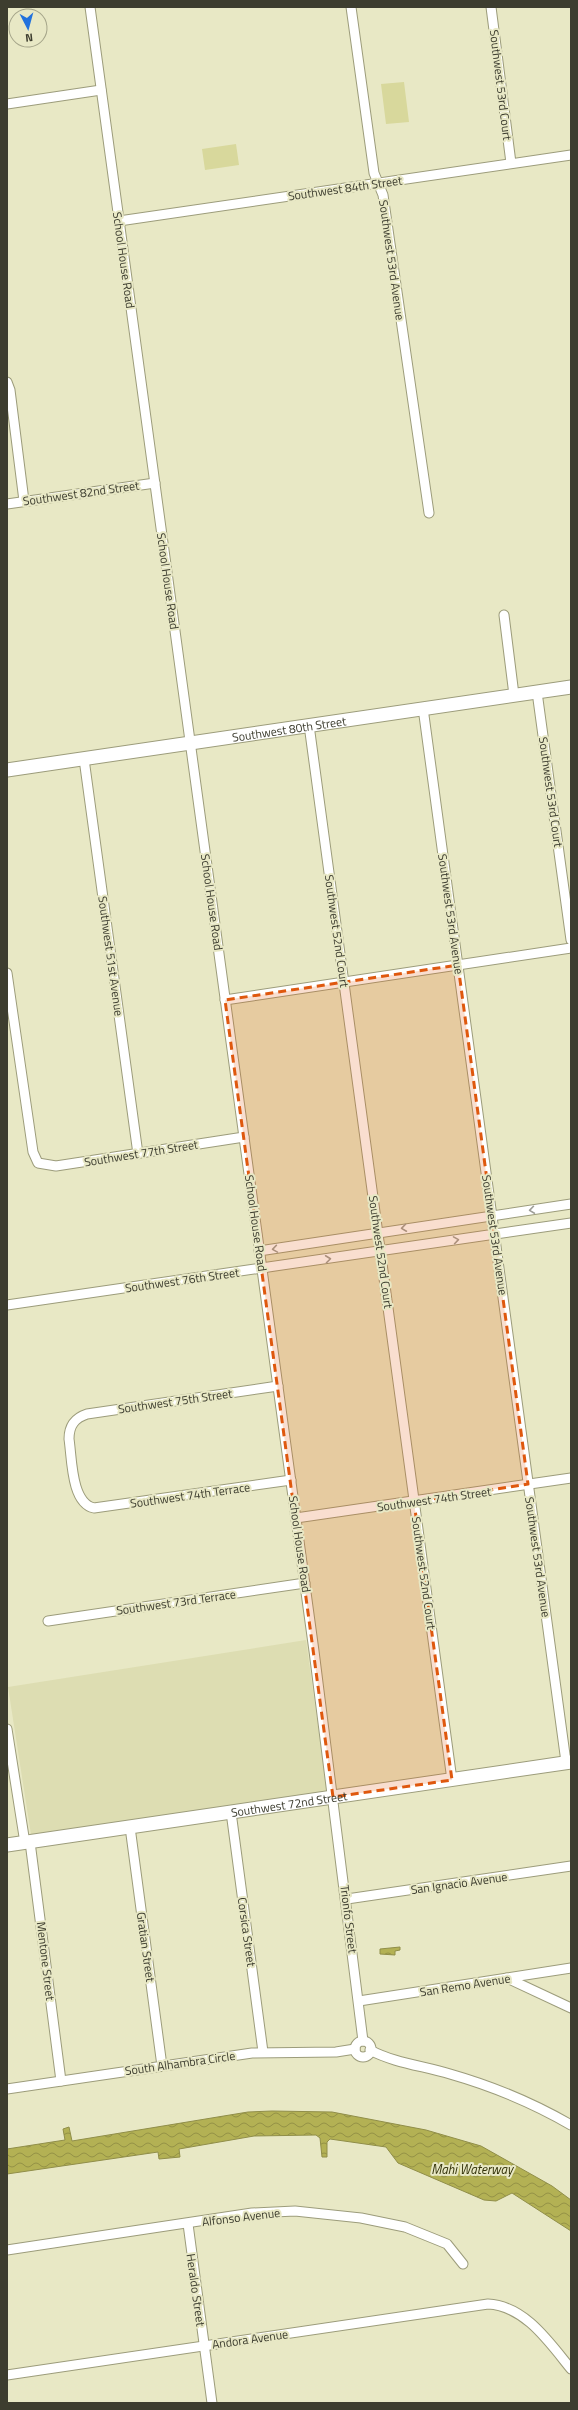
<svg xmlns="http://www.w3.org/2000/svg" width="578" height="2410" viewBox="0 0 578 2410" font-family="'Titillium Web',sans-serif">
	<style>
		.built { fill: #ddddb2 }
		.park { fill: #d8d89c }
		.water { fill: url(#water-waves); stroke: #908e49 }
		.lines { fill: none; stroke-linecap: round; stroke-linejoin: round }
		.street-casing { stroke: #9c9c7b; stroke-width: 11 }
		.secondary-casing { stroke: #9c9c7b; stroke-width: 15 }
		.street { stroke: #fff; stroke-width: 9 }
		.secondary { stroke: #fff; stroke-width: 13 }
		.oneway { stroke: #9e9e97 }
		.marked { fill: #df580e; fill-opacity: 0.2; stroke: #df580e; stroke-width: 3; stroke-dasharray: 8 5; stroke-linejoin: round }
		.labels { text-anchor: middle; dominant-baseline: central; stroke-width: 4; stroke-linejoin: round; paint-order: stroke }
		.street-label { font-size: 12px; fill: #3d3d2f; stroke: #e8e8c5 }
		.water-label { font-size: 13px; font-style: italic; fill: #333209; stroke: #e8e8c5 }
	</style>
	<defs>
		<pattern id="water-waves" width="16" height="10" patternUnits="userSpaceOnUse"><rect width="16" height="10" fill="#b3b154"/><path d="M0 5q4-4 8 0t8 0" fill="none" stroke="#939146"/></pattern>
	</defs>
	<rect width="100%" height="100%" fill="#e8e8c5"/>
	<path class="built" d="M306 1640 327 1791 31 1835 8 1687Z"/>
	<g class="park">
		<path d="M404 82 409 122 386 124 381 84Z"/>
		<path d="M236 144 239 165 205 170 202 149Z"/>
	</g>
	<g class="water">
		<path d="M400 1947V1950L395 1951V1955L380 1954V1949Z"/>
		<path d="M272 2111 332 2112 426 2130 481 2146 552 2186 571 2200V2231L512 2193 496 2201 484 2200 398 2163 386 2147 330 2139 327 2142V2157H322L320 2138 316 2135 254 2136 179 2149 180 2157 159 2159 158 2152 7 2174V2149L65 2140 63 2129 69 2127 72 2141 248 2112Z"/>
	</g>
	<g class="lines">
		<g class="street-casing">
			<g id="street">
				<path d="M90 7 314 1651 363 2041"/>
				<path d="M351 7 374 173 383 195 429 513"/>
				<path d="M491 7 511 163"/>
				<path d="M7 104 101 90"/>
				<path d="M119 221 571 155"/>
				<path d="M7 382 10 390 24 501"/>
				<path d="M7 504 155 483"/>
				<path d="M504 615 514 695"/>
				<path d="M537 692 571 940"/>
				<path d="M423 708 566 1762"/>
				<path d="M309 725 452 1780"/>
				<path d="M84 759 138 1154"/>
				<path d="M7 973 33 1152 38 1163 56 1166 244 1137"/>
				<path d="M225 1000 571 948"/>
				<path d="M259 1251 571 1204"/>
				<path d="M7 1305 571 1223"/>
				<path d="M278 1386 87 1414C75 1418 69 1425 69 1439 72 1458 71 1503 94 1508L291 1480"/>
				<path d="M296 1518 571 1478"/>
				<path d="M48 1621 305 1583"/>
				<path d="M7 1729 25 1843"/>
				<path d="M231 1812 263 2052"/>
				<path d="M130 1827 162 2066"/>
				<path d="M30 1842 61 2081"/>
				<path d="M347 1899 571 1866"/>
				<path d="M507 1978 571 2008"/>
				<path d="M359 2001 571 1968"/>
				<circle cx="363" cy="2049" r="8"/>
				<path d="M370 2050C394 2063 424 2066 450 2074 492 2086 533 2103 571 2125"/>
				<path d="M7 2089 252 2053 336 2052 355 2049"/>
				<path d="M188 2224 212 2403"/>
				<path d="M7 2250 252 2213 295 2211 361 2218 405 2227 447 2244 463 2264"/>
				<path d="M7 2375 488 2304C525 2306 549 2342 571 2369"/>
			</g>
		</g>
		<g class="secondary-casing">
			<g id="secondary">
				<path id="s1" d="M7 770 571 687"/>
				<path id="s2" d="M7 1845 571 1762"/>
			</g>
		</g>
		<use href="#street" class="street"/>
		<use href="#secondary" class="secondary"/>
	</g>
	<defs><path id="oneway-chevron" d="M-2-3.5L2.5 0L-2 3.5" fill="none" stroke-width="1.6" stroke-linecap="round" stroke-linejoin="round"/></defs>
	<g class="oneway">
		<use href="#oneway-chevron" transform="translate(532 1210) rotate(172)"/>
		<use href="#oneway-chevron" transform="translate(404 1228) rotate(172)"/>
		<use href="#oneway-chevron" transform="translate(456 1240) rotate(-9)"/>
		<use href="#oneway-chevron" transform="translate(275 1249) rotate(171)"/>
		<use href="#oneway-chevron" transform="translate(328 1259) rotate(-7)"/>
	</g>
	<path class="marked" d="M458 965 528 1484 414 1502 452 1780 333 1797 225 1000Z"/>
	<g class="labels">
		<g class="street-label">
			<text transform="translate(501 85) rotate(83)">Southwest 53rd Court</text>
			<text transform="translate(345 188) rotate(-8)">Southwest 84th Street</text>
			<text transform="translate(124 260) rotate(82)">School House Road</text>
			<text transform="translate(392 260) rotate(82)">Southwest 53rd Avenue</text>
			<text transform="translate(81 493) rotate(-8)">Southwest 82nd Street</text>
			<text transform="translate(168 581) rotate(82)">School House Road</text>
			<text stroke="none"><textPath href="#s1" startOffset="285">Southwest 80th Street</textPath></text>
			<text transform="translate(551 792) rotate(82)">Southwest 53rd Court</text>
			<text transform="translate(212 902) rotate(82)">School House Road</text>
			<text transform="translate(451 914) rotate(82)">Southwest 53rd Avenue</text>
			<text transform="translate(337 931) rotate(82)">Southwest 52nd Court</text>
			<text transform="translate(111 956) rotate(82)">Southwest 51st Avenue</text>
			<text transform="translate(141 1153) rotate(-9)">Southwest 77th Street</text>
			<text transform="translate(256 1223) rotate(82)">School House Road</text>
			<text transform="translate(495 1235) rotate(82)">Southwest 53rd Avenue</text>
			<text transform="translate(381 1252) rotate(82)">Southwest 52nd Court</text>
			<text transform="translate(182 1280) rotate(-8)">Southwest 76th Street</text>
			<text transform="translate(175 1401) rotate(-8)">Southwest 75th Street</text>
			<text transform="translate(190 1495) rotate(-8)">Southwest 74th Terrace</text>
			<text transform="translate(434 1499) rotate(-8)">Southwest 74th Street</text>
			<text transform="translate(300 1544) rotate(82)">School House Road</text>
			<text transform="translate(538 1557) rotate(82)">Southwest 53rd Avenue</text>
			<text transform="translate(424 1573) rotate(82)">Southwest 52nd Court</text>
			<text transform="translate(176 1602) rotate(-8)">Southwest 73rd Terrace</text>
			<text stroke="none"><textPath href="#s2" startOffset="285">Southwest 72nd Street</textPath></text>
			<text transform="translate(459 1883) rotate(-8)">San Ignacio Avenue</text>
			<text transform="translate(349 1919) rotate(83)">Trionfo Street</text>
			<text transform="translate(247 1932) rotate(82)">Corsica Street</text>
			<text transform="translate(146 1947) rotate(82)">Gratian Street</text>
			<text transform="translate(46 1961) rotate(83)">Mentone Street</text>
			<text transform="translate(465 1985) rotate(-9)">San Remo Avenue</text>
			<text transform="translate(180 2063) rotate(-8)">South Alhambra Circle</text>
			<text transform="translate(241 2217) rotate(-7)">Alfonso Avenue</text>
			<text transform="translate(196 2290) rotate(82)">Heraldo Street</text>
			<text transform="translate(250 2339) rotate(-8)">Andora Avenue</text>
		</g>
		<g class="water-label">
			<text x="472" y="2169">Mahi Waterway</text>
		</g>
	</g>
	<rect width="578" height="2410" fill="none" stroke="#3d3d2f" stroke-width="16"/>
	<g transform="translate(28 28) rotate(174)"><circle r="19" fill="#e8e8c5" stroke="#a4a489"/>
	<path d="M0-3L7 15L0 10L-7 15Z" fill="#2272dd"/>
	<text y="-6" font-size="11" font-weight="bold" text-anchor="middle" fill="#3d3d2f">N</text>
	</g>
</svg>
